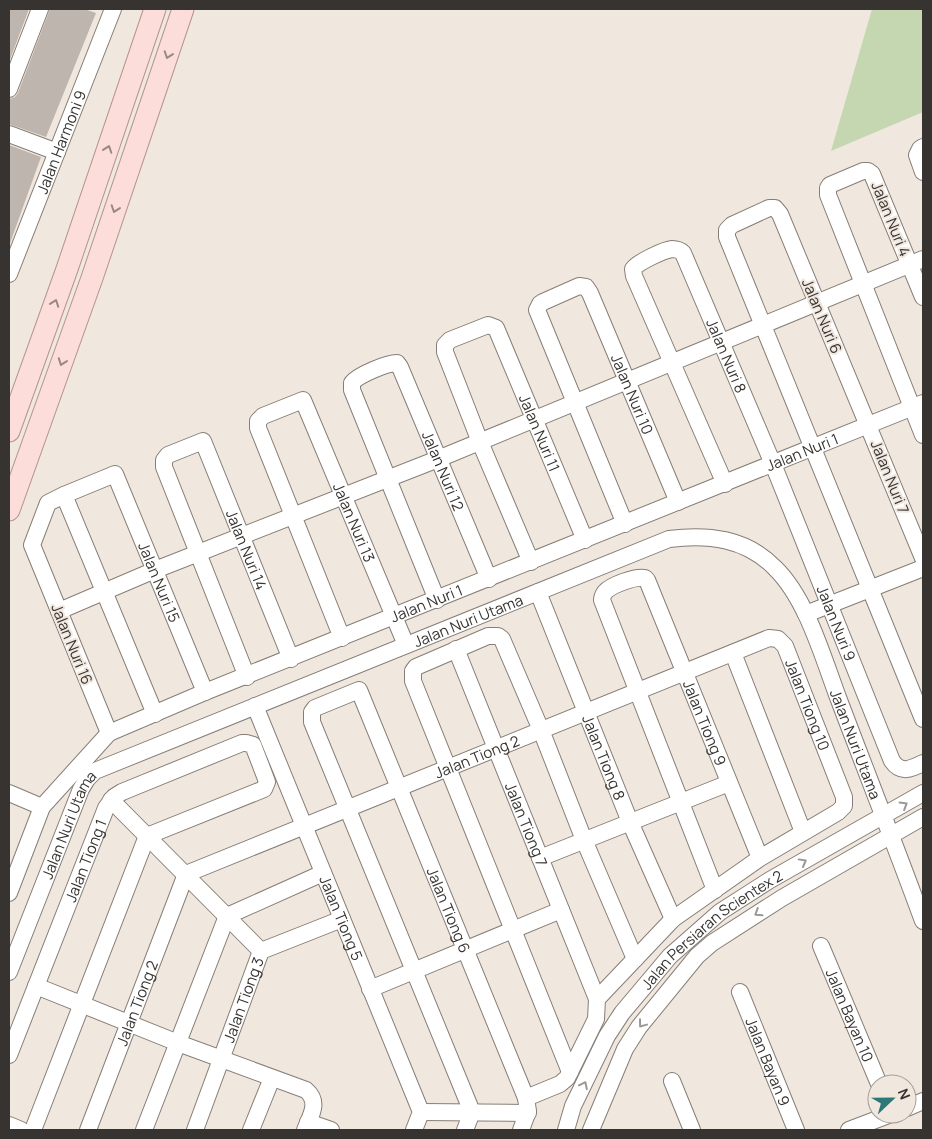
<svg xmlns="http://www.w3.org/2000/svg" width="932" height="1139" viewBox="0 0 932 1139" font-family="Manrope,sans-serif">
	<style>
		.green { fill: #c5d7b0 }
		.building { fill: #beb6ae }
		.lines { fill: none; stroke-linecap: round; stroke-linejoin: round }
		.minor-casing { stroke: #867e76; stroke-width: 18 }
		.major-casing { stroke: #b5938e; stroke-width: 23 }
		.minor { stroke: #fff; stroke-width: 16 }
		.major { stroke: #fcddda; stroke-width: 21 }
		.oneway { stroke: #998885 }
		.oneway2 { stroke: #9a9998 }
		.labels { text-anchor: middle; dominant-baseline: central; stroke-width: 4; stroke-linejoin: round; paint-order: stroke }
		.street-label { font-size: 15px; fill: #363330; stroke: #f0e7df }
	</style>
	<rect width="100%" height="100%" fill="#f0e7df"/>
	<path class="green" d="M872 9H923V112L831 151Z"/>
	<g class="building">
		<path d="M9 9H29L9 62Z"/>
		<path d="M50 9H84L96 13 46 137 9 124V99L15 97 18 93Z"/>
		<path d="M9 145 41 157 9 246Z"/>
	</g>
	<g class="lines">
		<g class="minor-casing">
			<g id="minor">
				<path d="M9 89 40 9"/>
				<path d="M9 134 57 152"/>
				<path d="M923 147 920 149 917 155 923 172"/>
				<path id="s1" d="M9 274 113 9"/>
				<path d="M923 297 872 174 868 171H863L830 185 828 188V195L923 435"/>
				<path id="s2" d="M725 484 634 276 633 269C638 262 664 250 672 249 677 249 680 250 683 253L773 464 892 761C901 774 911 769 923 763"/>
				<path id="s3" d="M64 495 115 474 205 692"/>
				<path id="s4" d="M625 524 537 310 540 304 543 302 579 286 586 287 590 293 678 502"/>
				<path d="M923 558 780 214 775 208H769L732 225 727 230V237L923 719"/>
				<path id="s5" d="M531 562 480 442 445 352V345L450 340 488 325 496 328 585 540"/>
				<path id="s6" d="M538 592 630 822 673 919"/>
				<path id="s7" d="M437 600 352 390V383C358 375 387 363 397 363L400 367 489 579"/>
				<path d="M59 611 155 570 438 459 923 259"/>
				<path d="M806 614 923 568"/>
				<path id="s8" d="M342 638 258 428V421L263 416 303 400 406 645"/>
				<path id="s9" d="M456 649 597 999"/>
				<path d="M733 653 803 832"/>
				<path id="s10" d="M247 677 164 467V460L168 455 203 441 291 659"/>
				<path id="s11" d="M255 706 421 1112 414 1130"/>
				<path d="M109 733 32 545 48 503 64 495 155 714"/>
				<path d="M9 793 42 807"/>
				<path d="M111 800 261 951"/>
				<path d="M540 858 729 783"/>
				<path id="s12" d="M715 890 602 600C602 597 603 595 605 592 611 585 636 576 645 578L647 580 760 858"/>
				<path id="s13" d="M9 893 42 807 109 733 205 692 923 403"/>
				<path id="s14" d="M821 946 879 1084"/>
				<path id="s15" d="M9 972 81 789 87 779 95 771 669 539C708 534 746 538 775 568 807 599 823 658 839 700 867 774 896 847 923 921"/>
				<path d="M36 986 178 1043 306 1090C320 1102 311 1115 305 1130"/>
				<path d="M370 989 561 910"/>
				<path id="s16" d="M740 992 796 1130"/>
				<path id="s17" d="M9 1055 106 808 114 797 122 792 242 743H246L253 745 266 779 267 782 264 789 147 836 33 1130"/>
				<path d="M570 1072 413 681V671L416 667 488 636H498L502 639 541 730 584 840 635 959"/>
				<path d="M672 1081 692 1130"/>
				<path d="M907 1108 923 1101"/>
				<path d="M421 1112 528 1113"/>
				<path d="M308 1122 331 1130"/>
				<path d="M9 1125 21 1130"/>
				<path id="s18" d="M88 1130 186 874 769 638 778 639 785 646 844 797V806L838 812 760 858 673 919 597 999 596 1019 567 1078 560 1084 526 1098"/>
				<path d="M144 1130 227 916 323 873"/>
				<path id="s19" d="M195 1130 261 951 342 919"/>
				<path d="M251 1130 272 1078"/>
				<path id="s20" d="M465 1130 472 1112 312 722V712L315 708 359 690 526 1098 528 1111 521 1130"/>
				<path id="s21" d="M566 1130 573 1106 607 1036 622 1013 670 956 720 912 770 880 923 793"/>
				<path d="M591 1130 625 1049 639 1027 697 956 712 943 782 898 923 817"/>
				<path d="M849 1130 891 1114"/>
			</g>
		</g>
		<g class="major-casing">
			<g id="major">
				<path d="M9 431 67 269 155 9"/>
				<path d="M9 510 92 278 183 9"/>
			</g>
		</g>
		<use href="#minor" class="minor"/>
		<use href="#major" class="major"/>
	</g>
	<defs><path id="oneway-chevron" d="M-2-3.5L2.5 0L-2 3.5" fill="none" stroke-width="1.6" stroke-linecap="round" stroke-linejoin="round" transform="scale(1.25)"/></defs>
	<g class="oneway">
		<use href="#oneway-chevron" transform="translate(168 55) rotate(109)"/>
		<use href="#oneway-chevron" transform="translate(108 149) rotate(-71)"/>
		<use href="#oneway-chevron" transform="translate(115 209) rotate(109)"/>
		<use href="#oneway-chevron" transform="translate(55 303) rotate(-70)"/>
		<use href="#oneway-chevron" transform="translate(62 362) rotate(110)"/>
	</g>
	<g class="oneway2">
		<use href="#oneway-chevron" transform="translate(904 805) rotate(-31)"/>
		<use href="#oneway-chevron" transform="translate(803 862) rotate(-29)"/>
		<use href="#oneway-chevron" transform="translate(758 913) rotate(147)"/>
		<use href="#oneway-chevron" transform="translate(642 1024) rotate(127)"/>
		<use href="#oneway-chevron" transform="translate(584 1085) rotate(-64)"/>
	</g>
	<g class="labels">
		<g class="street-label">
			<text stroke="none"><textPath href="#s1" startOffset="142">Jalan Harmoni 9</textPath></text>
			<text transform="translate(891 219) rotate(68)">Jalan Nuri 4</text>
			<text transform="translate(822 316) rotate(67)">Jalan Nuri 6</text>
			<text stroke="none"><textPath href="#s2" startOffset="402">Jalan Nuri 8</textPath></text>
			<text stroke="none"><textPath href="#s4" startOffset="405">Jalan Nuri 10</textPath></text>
			<text stroke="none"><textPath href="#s5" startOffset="404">Jalan Nuri 11</textPath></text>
			<text stroke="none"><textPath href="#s13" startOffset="940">Jalan Nuri 1</textPath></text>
			<text stroke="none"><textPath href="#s7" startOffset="401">Jalan Nuri 12</textPath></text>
			<text transform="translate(890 477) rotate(68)">Jalan Nuri 7</text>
			<text stroke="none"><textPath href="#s8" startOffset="416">Jalan Nuri 13</textPath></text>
			<text stroke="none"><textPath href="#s10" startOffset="394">Jalan Nuri 14</textPath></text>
			<text stroke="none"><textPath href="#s3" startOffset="172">Jalan Nuri 15</textPath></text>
			<text stroke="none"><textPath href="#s13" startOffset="535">Jalan Nuri 1</textPath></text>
			<text stroke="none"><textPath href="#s15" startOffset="622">Jalan Nuri Utama</textPath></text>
			<text stroke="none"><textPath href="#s2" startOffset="691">Jalan Nuri 9</textPath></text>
			<text transform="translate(72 644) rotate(68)">Jalan Nuri 16</text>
			<text stroke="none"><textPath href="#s18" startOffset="985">Jalan Tiong 10</textPath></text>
			<text stroke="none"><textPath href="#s12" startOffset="520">Jalan Tiong 9</textPath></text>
			<text stroke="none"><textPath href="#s15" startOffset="1148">Jalan Nuri Utama</textPath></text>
			<text stroke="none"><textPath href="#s18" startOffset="588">Jalan Tiong 2</textPath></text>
			<text stroke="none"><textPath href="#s6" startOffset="178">Jalan Tiong 8</textPath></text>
			<text stroke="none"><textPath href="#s9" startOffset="189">Jalan Tiong 7</textPath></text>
			<text stroke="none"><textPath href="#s15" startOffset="159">Jalan Nuri Utama</textPath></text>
			<text stroke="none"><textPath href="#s17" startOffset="209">Jalan Tiong 1</textPath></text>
			<text stroke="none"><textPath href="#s20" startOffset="741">Jalan Tiong 6</textPath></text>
			<text stroke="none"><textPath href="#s11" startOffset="229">Jalan Tiong 5</textPath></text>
			<text stroke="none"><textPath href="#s21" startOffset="254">Jalan Persiaran Scientex 2</textPath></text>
			<text stroke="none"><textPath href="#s19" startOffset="139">Jalan Tiong 3</textPath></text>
			<text stroke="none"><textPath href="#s18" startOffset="136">Jalan Tiong 2</textPath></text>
			<text stroke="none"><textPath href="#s14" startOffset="75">Jalan Bayan 10</textPath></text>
			<text stroke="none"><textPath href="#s16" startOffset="75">Jalan Bayan 9</textPath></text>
		</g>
	</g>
	<rect width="932" height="1139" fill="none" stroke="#363330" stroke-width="20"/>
	<g transform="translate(892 1099) rotate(68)"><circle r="24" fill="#f0e7df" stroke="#a69f99"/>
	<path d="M0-4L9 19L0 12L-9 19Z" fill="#2d7776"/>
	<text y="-8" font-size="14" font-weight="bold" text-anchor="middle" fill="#363330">N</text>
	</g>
</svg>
